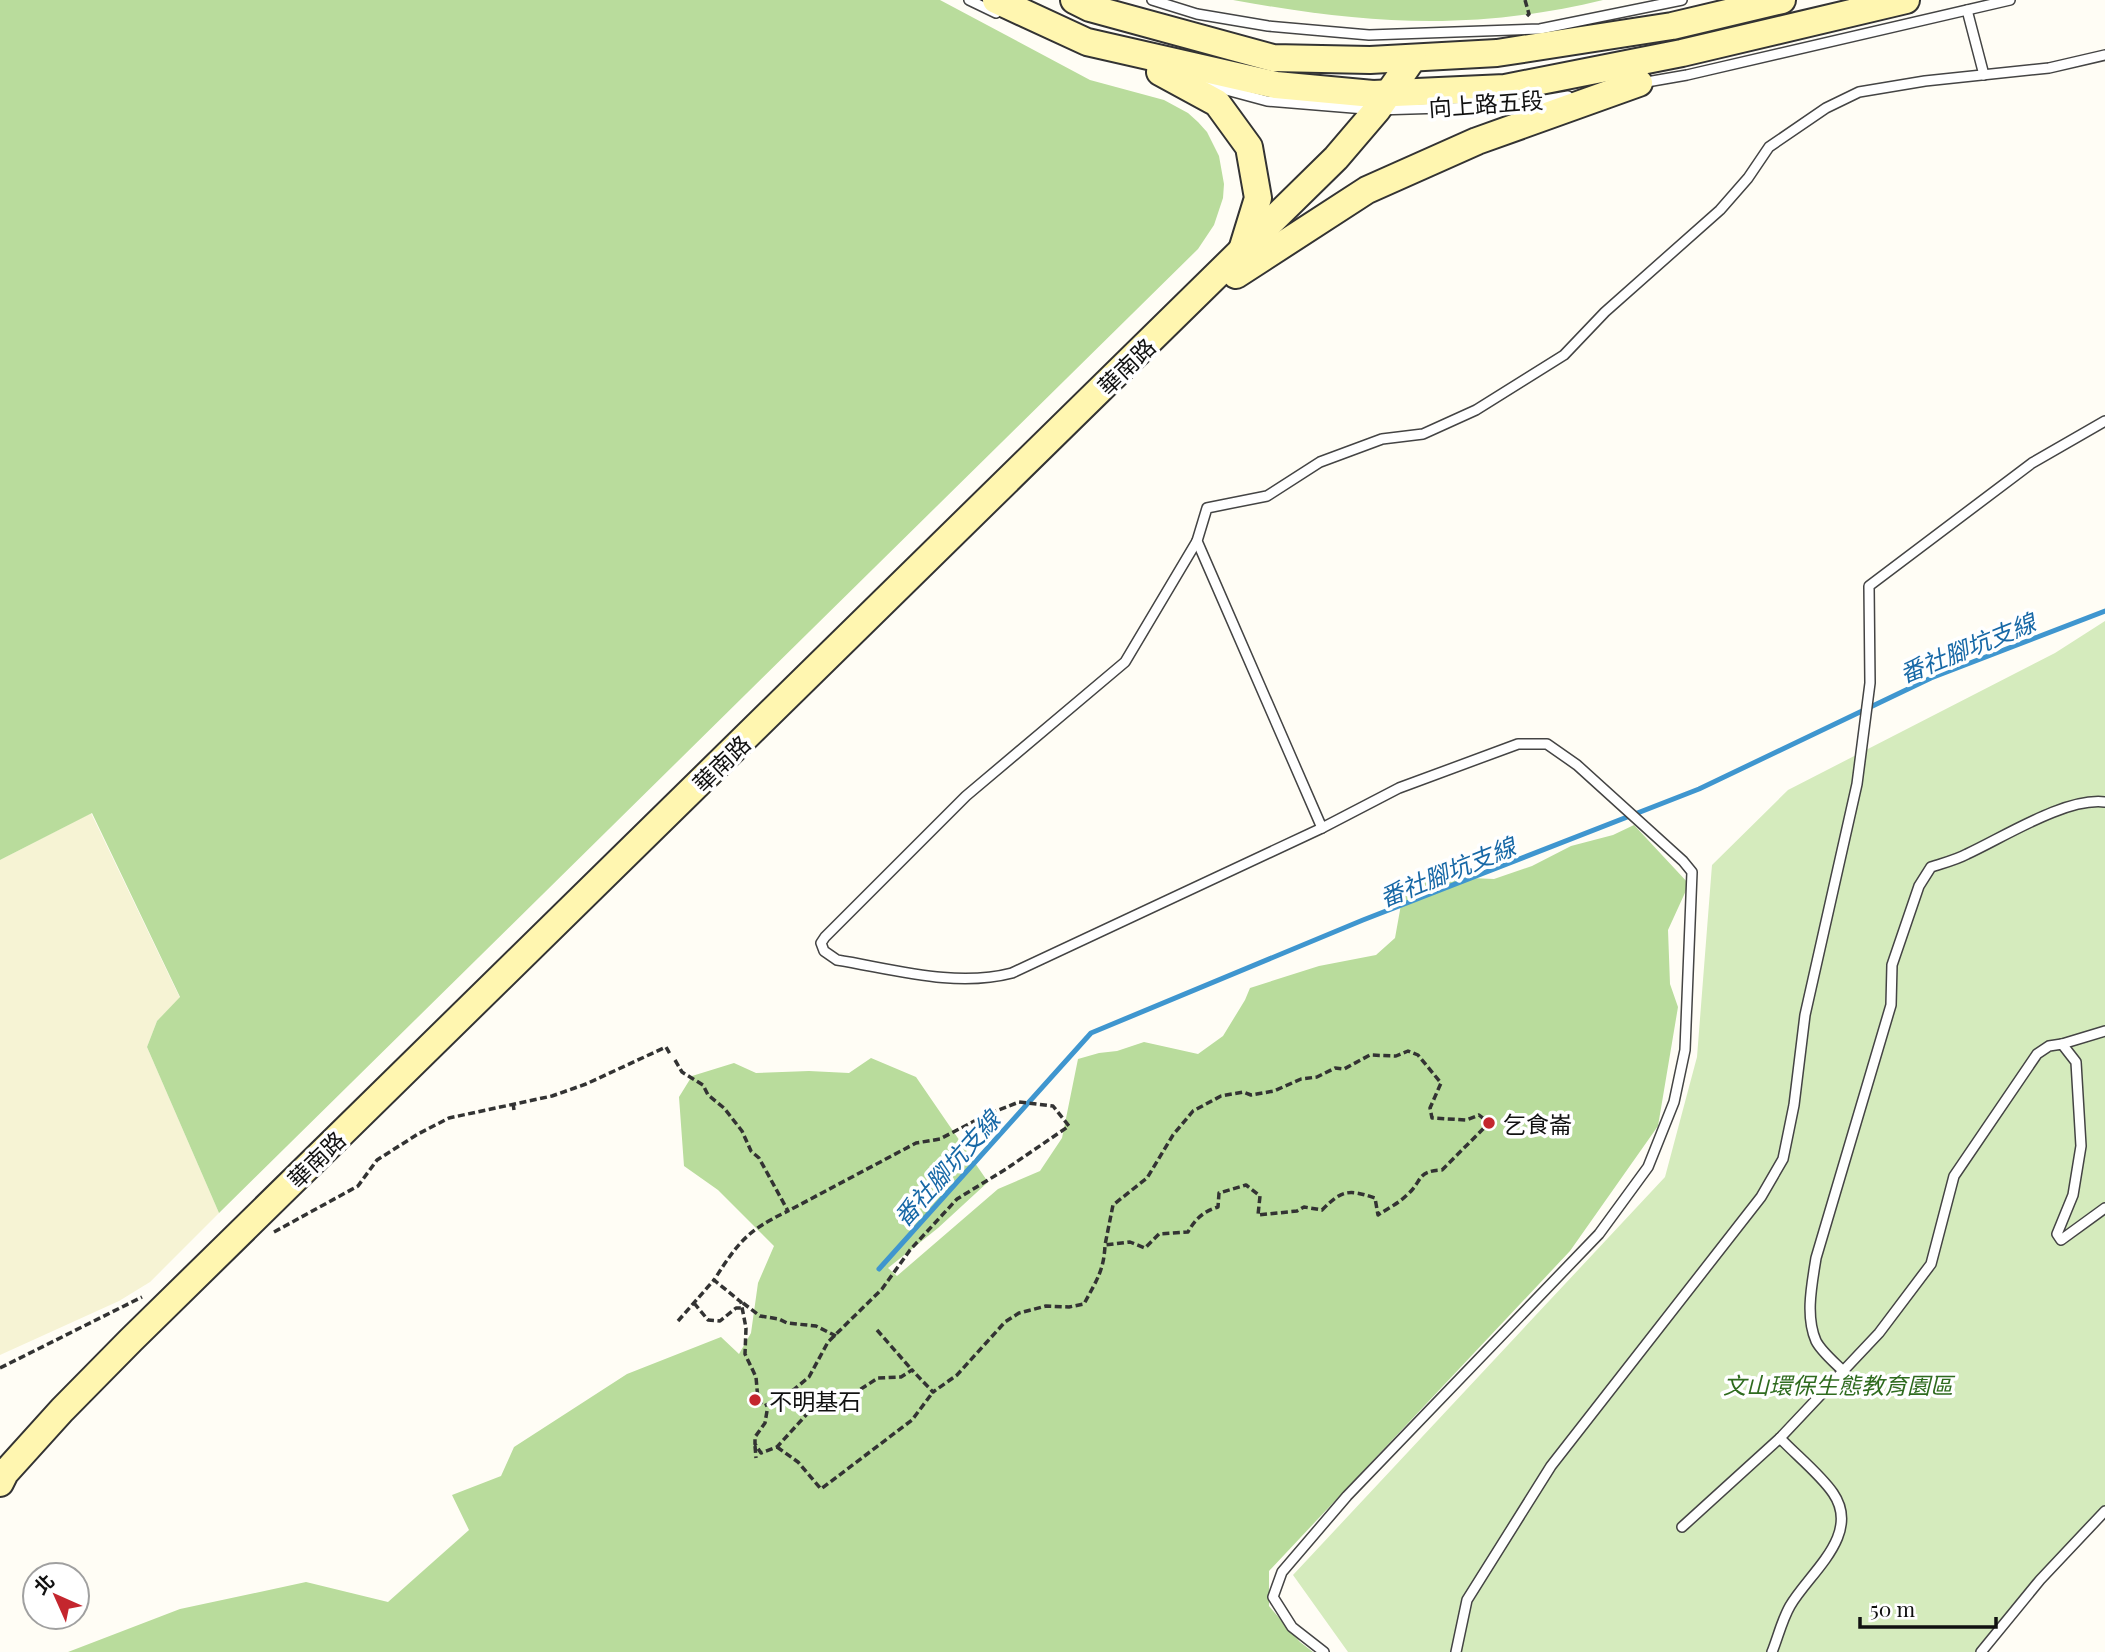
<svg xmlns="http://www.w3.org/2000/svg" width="2105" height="1652" viewBox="0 0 2105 1652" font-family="'Playfair Display','Noto Sans TC',serif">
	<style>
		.farmland { fill: #f6f3d4 }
		.green { fill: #d5ebbd }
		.forest { fill: #b9dc9c }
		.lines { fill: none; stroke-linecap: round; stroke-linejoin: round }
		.stream { stroke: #3f96cf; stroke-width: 5 }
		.lane-casing { stroke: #444; stroke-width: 12 }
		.secondary-casing { stroke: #333; stroke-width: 30 }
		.path { stroke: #333; stroke-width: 3.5; stroke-dasharray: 7 3.5; stroke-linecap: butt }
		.lane { stroke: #fff; stroke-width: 9 }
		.secondary { stroke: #fff6b0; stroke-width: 26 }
		.poi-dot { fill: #c4262e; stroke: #fff; stroke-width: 2.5 }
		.labels { text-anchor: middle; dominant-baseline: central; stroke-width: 7; stroke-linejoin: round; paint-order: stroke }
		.street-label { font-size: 23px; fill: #111; stroke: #fff }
		.poi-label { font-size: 23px; fill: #111; stroke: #fff; text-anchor: start }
		.park-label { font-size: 23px; font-style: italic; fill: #2f6b1f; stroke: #fff }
		.water-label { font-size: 24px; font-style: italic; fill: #1768a6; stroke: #fff }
	</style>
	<rect width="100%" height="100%" fill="#fffdf5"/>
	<path class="farmland" d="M91 813 180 998 157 1021 147 1047 219 1213 150 1282 119 1301 0 1355V860Z"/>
	<path class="green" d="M2105 621V1508L1984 1652H1348L1293 1575 1665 1177 1697 1057 1712 865 1788 790 2055 653Z"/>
	<g class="forest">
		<path d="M0 0H940L1090 80 1164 100 1188 113 1198 122 1207 132 1219 156 1224 184 1223 198 1214 225 1198 249 219 1213 147 1047 157 1021 180 997 92 813 0 860Z"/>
		<path d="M1233 0H1603C1470 32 1366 24 1233 0Z"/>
		<path d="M1634 825 1689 884 1668 930 1670 984 1678 1007 1658 1126 1570 1251 1269 1571V1606L1300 1642 1313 1652H68L180 1609 306 1582 388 1602 469 1530 452 1495 501 1476 514 1447 627 1374 721 1337 739 1354 751 1333 758 1283 774 1246 718 1190 684 1166 679 1097 692 1076 734 1063 756 1073 809 1071 849 1073 871 1058 916 1077 988 1182 938 1228 888 1268 897 1276 998 1189 1040 1171 1062 1138 1078 1059 1099 1053 1117 1051 1144 1042 1198 1054 1223 1036 1245 1000 1250 988 1319 966 1376 955 1395 938 1402 899 1424 876 1494 879 1532 866 1571 846 1613 835Z"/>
	</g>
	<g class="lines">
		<path class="stream" d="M879 1269 1091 1033 1363 920 1699 789 1931 678 2105 611"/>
		<g class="lane-casing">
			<g id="lane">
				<path d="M969 0 996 13"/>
				<path d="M1152 0 1197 14 1268 26 1369 35 1540 29 1682 0"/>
				<path d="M1967 10 1984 75"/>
				<path d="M1641 83 1687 75 2010 0"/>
				<path d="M1204 84 1267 101 1377 110 1509 106 1568 96"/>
				<path d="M1197 541 1125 662 966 796 825 937 821 943 824 951 837 960C893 969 955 988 1012 973L1322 828"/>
				<path d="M2062 1044 2105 1031"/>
				<path d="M1842 1370C1834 1362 1821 1351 1816 1341 1805 1316 1812 1284 1816 1258L1891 1005 1892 965 1919 886 1931 867C1943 863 1956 860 1967 854 2004 837 2066 797 2105 802"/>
				<path d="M1682 1527 1780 1438 1879 1333 1931 1264 1954 1176 2037 1054 2049 1046 2062 1044 2076 1062 2081 1146 2073 1195 2057 1234 2061 1240 2105 1208"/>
				<path d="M1324 1652 1292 1627 1273 1597 1282 1572 1347 1496 1599 1234 1648 1167 1674 1102 1685 1050 1692 872 1683 861 1577 765 1547 744H1518L1399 788 1322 828 1197 541 1207 508 1267 496 1320 462 1382 439 1423 434 1476 410 1564 355 1605 312 1720 210 1748 178 1769 147 1826 108 1859 92 1925 81 2049 68 2105 55"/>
				<path d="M1456 1652 1467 1600 1551 1466 1761 1197 1783 1159 1794 1105 1805 1015 1857 784 1870 683 1869 586 2032 463 2105 421"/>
				<path d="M1772 1652C1778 1637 1782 1620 1790 1606 1809 1573 1862 1535 1833 1493 1821 1475 1795 1454 1780 1438"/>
				<path d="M1981 1652 2040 1580 2105 1511"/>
			</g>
		</g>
		<g class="secondary-casing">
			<g id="secondary">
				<path d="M996 0 1087 42 1276 85 1373 94 1505 88 1682 53 1906 0"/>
				<path d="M1074 0 1090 8 1273 58 1370 60 1497 53 1672 26 1782 0"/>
				<path d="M1160 72 1217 103 1249 147 1258 198 1242 250"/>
				<path d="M1236 275 1367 190 1477 141 1639 83"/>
				<path d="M0 1483 5 1473 62 1410 131 1340 1336 158 1377 110 1413 58"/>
			</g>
		</g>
		<g class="path">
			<path d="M1525 0 1529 14 1526 17"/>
			<path d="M675 1060 682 1072 703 1085 708 1095 724 1108 742 1131 751 1151 759 1158 788 1211C746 1231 738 1243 714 1280L741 1302 746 1328 745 1354 756 1377 758 1400 764 1406 786 1396 809 1377 828 1342 882 1289 910 1250 957 1199 1006 1169 1069 1126 1053 1106 1019 1102 986 1115 940 1139 916 1143 788 1211"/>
			<path d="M513 1103 514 1110"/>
			<path d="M274 1232 358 1186 377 1160 418 1134 449 1118 552 1096 586 1084 666 1047 670 1054"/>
			<path d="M694 1303 708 1320 720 1321 736 1308H742"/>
			<path d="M743 1303 760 1316 779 1319 787 1323 816 1326 836 1336"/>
			<path d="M678 1321 714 1280"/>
			<path d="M877 1330 912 1370"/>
			<path d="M0 1368 142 1297"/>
			<path d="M767 1411 765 1423 755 1437V1444L761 1453 777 1447 807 1414 847 1398 878 1378 901 1377 912 1370 933 1392 957 1375 1005 1322 1019 1313 1046 1306 1069 1307 1084 1304C1096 1281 1104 1271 1105 1245L1130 1242 1145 1248 1159 1234 1188 1232C1195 1219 1204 1211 1218 1207L1219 1193 1246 1185 1260 1196 1258 1215 1297 1211 1304 1207 1322 1210C1342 1190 1348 1189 1375 1198L1378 1215C1387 1209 1399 1203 1407 1195 1423 1181 1416 1171 1442 1170L1489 1123 1479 1115 1466 1120 1432 1118 1430 1108 1441 1083 1418 1055 1408 1051 1396 1056 1370 1055 1344 1069 1335 1068 1317 1077 1301 1079 1274 1091 1251 1095 1243 1092 1221 1096 1193 1111 1173 1135 1147 1178 1113 1205 1105 1245"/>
			<path d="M755 1446 756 1458"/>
			<path d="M777 1447 798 1462 821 1489 912 1420 933 1392"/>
		</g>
		<use href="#lane" class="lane"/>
		<use href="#secondary" class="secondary"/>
	</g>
	<g class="poi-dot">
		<circle cx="1489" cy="1123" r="7"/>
		<circle cx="755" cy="1400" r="7"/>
	</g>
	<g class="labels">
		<g class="street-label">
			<text transform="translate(1486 103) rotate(-4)">向上路五段</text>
			<text transform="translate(1126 366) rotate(-44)">華南路</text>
			<text transform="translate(721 763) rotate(-44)">華南路</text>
			<text transform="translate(316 1159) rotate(-44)">華南路</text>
		</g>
		<g class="poi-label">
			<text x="1503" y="1123">乞食崙</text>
			<text x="769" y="1400">不明基石</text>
		</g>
		<g class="park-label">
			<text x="1838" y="1384">文山環保生態教育園區</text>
		</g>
		<g class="water-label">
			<text transform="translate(1967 647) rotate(-22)">番社腳坑支線</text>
			<text transform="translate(1447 871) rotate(-22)">番社腳坑支線</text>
			<text transform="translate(946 1168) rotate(-48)">番社腳坑支線</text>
		</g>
	</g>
	<g transform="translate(56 1596) rotate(315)"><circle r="33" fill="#ffffff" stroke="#a0a0a0" stroke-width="2"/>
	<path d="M0-5L12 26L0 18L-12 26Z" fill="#c4262e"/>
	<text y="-10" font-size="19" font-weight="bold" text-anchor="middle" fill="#111111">北</text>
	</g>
	<path d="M1860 1617v10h136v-10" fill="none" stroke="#111111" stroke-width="3.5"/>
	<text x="1870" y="1617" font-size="21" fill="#111111" stroke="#ffffff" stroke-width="5" paint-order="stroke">50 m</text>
</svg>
